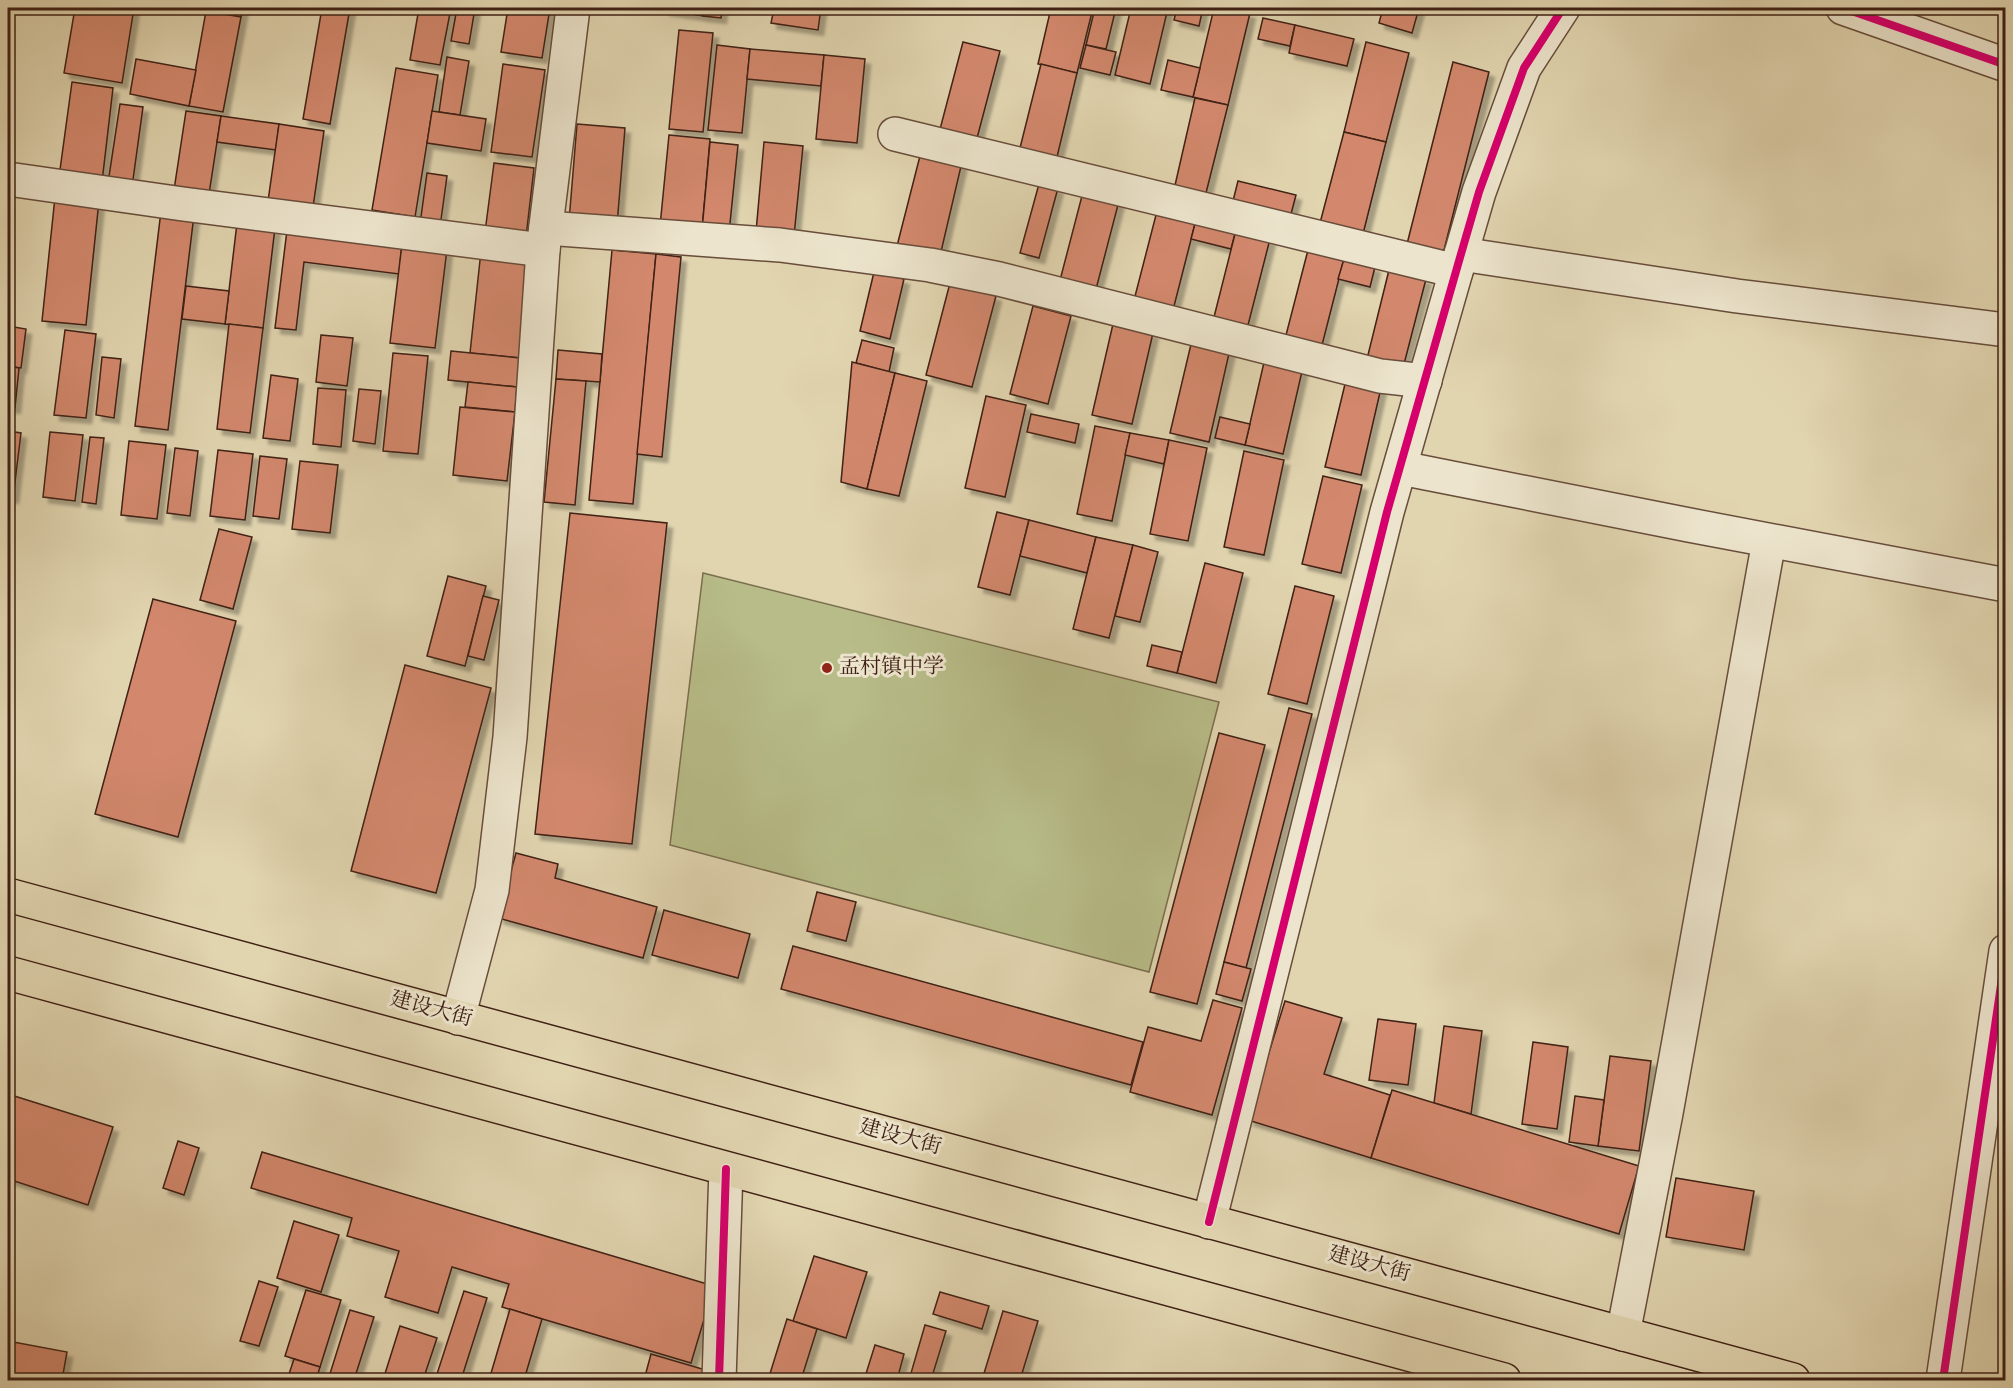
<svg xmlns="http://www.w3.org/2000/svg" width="2013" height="1388" viewBox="0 0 2013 1388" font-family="'Sorts Mill Goudy','Noto Serif SC',serif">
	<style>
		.green { fill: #b7bc88; stroke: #7b6e4e; stroke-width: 1.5 }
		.building { fill: #d3886d; stroke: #3f2014; stroke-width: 1.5; filter: url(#shadow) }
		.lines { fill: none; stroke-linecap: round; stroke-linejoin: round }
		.minor-casing { stroke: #684d3b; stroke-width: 36 }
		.major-casing { stroke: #3f2014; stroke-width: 36 }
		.minor { stroke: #ece4cc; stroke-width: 33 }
		.major { stroke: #e1d5b0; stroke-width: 33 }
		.cycleway-casing { stroke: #ece4cc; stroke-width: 11 }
		.cycleway { stroke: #d6006c; stroke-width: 8 }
		.poi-dot { fill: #8f2418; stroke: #ece4cc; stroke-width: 2 }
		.labels { text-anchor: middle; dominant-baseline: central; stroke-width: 6; stroke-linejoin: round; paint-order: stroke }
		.poi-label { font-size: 21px; fill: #3f2014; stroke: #ece4cc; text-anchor: start }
		.street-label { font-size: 21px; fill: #3f2014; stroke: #ece4cc }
	</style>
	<defs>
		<filter id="shadow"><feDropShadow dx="5.5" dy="5.5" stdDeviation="1.5" flood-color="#0004"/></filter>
	</defs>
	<rect width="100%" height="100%" fill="#e1d5b0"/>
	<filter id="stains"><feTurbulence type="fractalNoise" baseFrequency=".00333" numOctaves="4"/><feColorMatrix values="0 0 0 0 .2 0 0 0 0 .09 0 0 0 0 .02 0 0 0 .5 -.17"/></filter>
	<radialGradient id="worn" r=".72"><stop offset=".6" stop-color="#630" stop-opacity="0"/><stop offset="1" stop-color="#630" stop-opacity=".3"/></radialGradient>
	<path class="green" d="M703 573 1219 702 1149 972 670 845Z"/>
	<g class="building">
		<path d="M75 8H134L122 83 64 73Z"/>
		<path d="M208 8H243L241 17 207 11Z"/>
		<path d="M322 8H350L330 124 303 119Z"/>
		<path d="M419 8H451L440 65 410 60Z"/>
		<path d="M457 8H475L469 44 451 41Z"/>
		<path d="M508 8H550L542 58 501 52Z"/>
		<path d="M665 8H704L703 16 664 10Z"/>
		<path d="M704 8H722L721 18 703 16Z"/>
		<path d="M774 8H821L818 30 771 23Z"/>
		<path d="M1051 8H1093L1077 73 1038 64Z"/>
		<path d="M1095 8H1116L1106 49 1086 45Z"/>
		<path d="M1131 8H1168L1150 84 1115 75Z"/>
		<path d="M1177 8H1203L1199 26 1174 20Z"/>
		<path d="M1214 8H1227L1250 13 1228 105 1193 97Z"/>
		<path d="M1383 8H1419L1412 33 1379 23Z"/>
		<path d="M206 11 241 17 223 112 189 106Z"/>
		<path d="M1263 18 1295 25 1290 46 1258 39Z"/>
		<path d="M1295 25 1354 39 1347 66 1289 53Z"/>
		<path d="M679 30 713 33 703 132 669 129Z"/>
		<path d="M963 42 1000 51 976 142 939 133Z"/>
		<path d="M1366 42 1409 53 1386 142 1344 132Z"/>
		<path d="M717 45 750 49 742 133 708 130Z"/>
		<path d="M1086 45 1116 52 1110 75 1080 68Z"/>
		<path d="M750 49 824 55 821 86 747 79Z"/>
		<path d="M824 55 865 59 857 143 816 139Z"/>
		<path d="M447 57 469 61 460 115 439 112Z"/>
		<path d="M136 59 196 70 189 106 130 94Z"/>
		<path d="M1168 60 1200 68 1193 97 1161 90Z"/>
		<path d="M1453 62 1489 72 1443 254 1407 244Z"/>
		<path d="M503 64 545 70 532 157 491 152Z"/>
		<path d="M1041 64 1077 73 1057 157 1020 148Z"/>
		<path d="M396 68 438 75 415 217 372 210Z"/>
		<path d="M72 82 113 88 102 182 59 177Z"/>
		<path d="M1195 98 1228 105 1204 201 1173 194Z"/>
		<path d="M120 104 143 107 132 187 108 183Z"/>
		<path d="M186 111 221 116 209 194 174 190Z"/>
		<path d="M432 111 486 119 481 151 427 143Z"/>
		<path d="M221 116 279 124 276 150 217 142Z"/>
		<path d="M279 124 324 131 313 207 268 201Z"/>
		<path d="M577 124 625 128 617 225 569 221Z"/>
		<path d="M1344 132 1386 142 1363 234 1320 223Z"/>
		<path d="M669 135 710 139 702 230 660 226Z"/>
		<path d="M710 142 738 145 729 233 702 230Z"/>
		<path d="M764 142 803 146 794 236 756 232Z"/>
		<path d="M921 152 962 162 940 256 897 246Z"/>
		<path d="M494 163 534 168 526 237 485 232Z"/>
		<path d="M427 173 447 176 440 227 420 224Z"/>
		<path d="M1238 181 1296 195 1290 218 1232 205Z"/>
		<path d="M1039 184 1058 188 1039 258 1020 253Z"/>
		<path d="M1083 192 1119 201 1095 293 1059 284Z"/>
		<path d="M55 197 99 201 86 325 42 321Z"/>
		<path d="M161 211 194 215 168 430 135 426Z"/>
		<path d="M1156 215 1195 224 1172 314 1133 304Z"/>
		<path d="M1196 220 1236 230 1231 249 1191 239Z"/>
		<path d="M237 223 275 228 263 328 225 324Z"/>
		<path d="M287 230 402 244 399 274 304 262 296 330 275 328Z"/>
		<path d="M1236 230 1270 239 1247 329 1213 321Z"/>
		<path d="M402 244 447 249 435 348 390 343Z"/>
		<path d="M612 250 656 254 633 504 589 500Z"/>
		<path d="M1308 250 1344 259 1321 349 1285 339Z"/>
		<path d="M481 251 531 256 520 358 470 353Z"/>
		<path d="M656 254 681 257 662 457 637 454Z"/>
		<path d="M1344 259 1375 267 1370 287 1338 279Z"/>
		<path d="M1389 270 1426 279 1403 368 1367 359Z"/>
		<path d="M874 272 904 279 890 339 860 331Z"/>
		<path d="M950 283 996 296 972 387 926 375Z"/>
		<path d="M186 286 229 291 225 324 182 319Z"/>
		<path d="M1033 306 1071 316 1048 404 1010 394Z"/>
		<path d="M229 324 263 328 250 433 217 429Z"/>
		<path d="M1113 324 1153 333 1132 424 1092 415Z"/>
		<path d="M8 326 26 329 21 368 8 366Z"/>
		<path d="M65 330 96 334 86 418 54 415Z"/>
		<path d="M321 335 353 338 347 386 316 382Z"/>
		<path d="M862 340 894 348 889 372 856 363Z"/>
		<path d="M1192 340 1230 349 1209 442 1170 433Z"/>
		<path d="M558 350 602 354 600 382 556 379Z"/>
		<path d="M451 351 520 358 517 387 448 380Z"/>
		<path d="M393 353 428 356 418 454 383 451Z"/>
		<path d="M102 357 121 359 114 418 96 415Z"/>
		<path d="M1265 358 1303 367 1283 454 1245 445Z"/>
		<path d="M852 362 895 373 867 489 841 482Z"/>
		<path d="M8 366 19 368 15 408 8 407Z"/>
		<path d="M895 373 927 381 899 496 867 489Z"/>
		<path d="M271 375 298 379 290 441 263 438Z"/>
		<path d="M556 379 586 381 575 505 544 502Z"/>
		<path d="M1346 380 1381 388 1361 475 1325 467Z"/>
		<path d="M468 382 517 387 515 412 465 407Z"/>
		<path d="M318 388 346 390 341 447 313 444Z"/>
		<path d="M359 389 381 391 375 444 353 441Z"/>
		<path d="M986 396 1026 405 1005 497 965 488Z"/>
		<path d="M460 407 515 412 507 481 453 475Z"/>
		<path d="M1031 414 1079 424 1075 443 1027 432Z"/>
		<path d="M1220 417 1250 424 1245 445 1215 438Z"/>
		<path d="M1095 426 1130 433 1112 521 1077 514Z"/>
		<path d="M8 431 21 433 13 498 8 497Z"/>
		<path d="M50 432 83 435 75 501 43 497Z"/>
		<path d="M1130 433 1169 440 1164 464 1125 455Z"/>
		<path d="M90 437 104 438 96 504 82 502Z"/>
		<path d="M1169 440 1207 448 1188 541 1150 534Z"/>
		<path d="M129 441 166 445 157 519 121 515Z"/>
		<path d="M175 448 198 451 190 516 167 513Z"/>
		<path d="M218 450 253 454 245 520 210 516Z"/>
		<path d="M1244 451 1284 460 1264 555 1224 547Z"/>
		<path d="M260 456 287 459 279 519 253 516Z"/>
		<path d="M300 461 338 465 330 533 292 529Z"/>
		<path d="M1323 476 1362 485 1341 573 1302 564Z"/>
		<path d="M997 512 1029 520 1010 595 978 587Z"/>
		<path d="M570 513 667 523 632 844 535 834Z"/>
		<path d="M1029 520 1096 537 1087 573 1020 556Z"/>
		<path d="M219 529 252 537 233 609 200 600Z"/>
		<path d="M1096 537 1133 545 1109 638 1073 629Z"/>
		<path d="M1133 545 1158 552 1140 622 1115 616Z"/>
		<path d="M1205 563 1243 573 1216 683 1177 673Z"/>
		<path d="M448 576 486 586 465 666 427 656Z"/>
		<path d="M1295 586 1334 596 1307 704 1268 694Z"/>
		<path d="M483 596 499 600 484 660 468 656Z"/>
		<path d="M153 599 236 621 178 837 95 814Z"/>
		<path d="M1152 645 1182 652 1177 673 1147 666Z"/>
		<path d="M405 665 491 688 436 893 351 871Z"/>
		<path d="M1289 708 1312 714 1246 968 1224 962Z"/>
		<path d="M1219 733 1265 745 1197 1004 1150 992Z"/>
		<path d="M516 853 558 864 555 878 657 907 643 958 498 918Z"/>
		<path d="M817 892 856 902 846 941 807 931Z"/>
		<path d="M664 910 750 934 738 978 652 955Z"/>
		<path d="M793 946 1143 1042 1131 1085 781 989Z"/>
		<path d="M1224 962 1251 969 1242 1001 1216 994Z"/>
		<path d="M1213 1000 1242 1008 1212 1115 1130 1092 1148 1027 1201 1041Z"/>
		<path d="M1285 1001 1342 1018 1324 1074 1390 1095 1371 1158 1248 1120Z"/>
		<path d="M1378 1019 1416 1024 1408 1085 1369 1080Z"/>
		<path d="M1444 1026 1482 1031 1471 1114 1434 1103Z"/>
		<path d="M1533 1042 1568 1047 1557 1129 1522 1124Z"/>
		<path d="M1610 1056 1651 1061 1639 1151 1598 1146Z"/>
		<path d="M1392 1090 1639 1166 1619 1234 1371 1158Z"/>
		<path d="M8 1094 113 1127 88 1205 8 1179Z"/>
		<path d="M1575 1096 1604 1100 1598 1146 1569 1142Z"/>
		<path d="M178 1141 199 1148 184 1195 163 1188Z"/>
		<path d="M262 1152 714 1286 691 1363 502 1307 509 1284 452 1267 438 1313 385 1297 399 1251 347 1236 352 1218 251 1188Z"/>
		<path d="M1676 1178 1754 1191 1744 1250 1666 1237Z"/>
		<path d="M294 1221 339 1235 321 1292 277 1278Z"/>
		<path d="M814 1256 867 1272 846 1338 793 1321Z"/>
		<path d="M259 1281 278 1287 259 1346 240 1341Z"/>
		<path d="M306 1290 341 1300 320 1367 285 1356Z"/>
		<path d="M464 1291 487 1298 461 1380H435Z"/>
		<path d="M940 1292 989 1306 982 1329 933 1314Z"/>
		<path d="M510 1309 542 1319 524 1380H489Z"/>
		<path d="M350 1310 374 1317 354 1380H328Z"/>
		<path d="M1003 1311 1038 1321 1020 1380H982Z"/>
		<path d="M787 1319 817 1329 801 1380H768Z"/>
		<path d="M925 1325 946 1331 931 1380H909Z"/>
		<path d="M400 1326 437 1338 423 1380H383Z"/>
		<path d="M8 1341 67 1352 62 1380H50L8 1373Z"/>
		<path d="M875 1345 904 1354 897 1380H864Z"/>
		<path d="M651 1354 709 1371 707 1380H644Z"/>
		<path d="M294 1359 320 1367 316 1380H287Z"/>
	</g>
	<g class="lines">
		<g class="minor-casing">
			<g id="minor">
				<path d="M1843 8 2006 65"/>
				<path d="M895 134 1456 271"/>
				<path d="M8 179 183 204 543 250"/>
				<path d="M546 228 780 245 930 265 999 279 1380 376 1425 381"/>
				<path d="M1461 254 1737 296 2006 330"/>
				<path d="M1401 468 1689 525 2006 585"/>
				<path d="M458 1018 492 890 510 737 543 250 573 8"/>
				<path d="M1209 1222 1387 512 1461 254 1479 192 1524 68 1563 8"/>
				<path d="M1623 1334 1666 1113 1769 541"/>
				<path d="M719 1380 726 1169"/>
				<path d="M1943 1380 2006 951"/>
			</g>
		</g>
		<g class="major-casing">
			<g id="major">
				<path d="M8 895 1793 1380"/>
				<path d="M8 973 1504 1380"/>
			</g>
		</g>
		<use href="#minor" class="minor"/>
		<use href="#major" class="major"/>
		<g class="cycleway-casing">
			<g id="cycleway">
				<path d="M1843 8 2006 65"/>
				<path d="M1209 1222 1387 512 1461 254 1479 192 1524 68 1563 8"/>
				<path d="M719 1380 726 1169"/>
				<path d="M1943 1380 2006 951"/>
			</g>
		</g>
		<use href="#cycleway" class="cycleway"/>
	</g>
	<circle class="poi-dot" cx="827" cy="668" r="6"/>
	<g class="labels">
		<g class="poi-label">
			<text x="839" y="668">孟村镇中学</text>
		</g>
		<g class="street-label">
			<text transform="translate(431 1010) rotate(15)">建设大街</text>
			<text transform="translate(900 1138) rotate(15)">建设大街</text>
			<text transform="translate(1369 1265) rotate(15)">建设大街</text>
		</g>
	</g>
	<rect width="2013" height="1388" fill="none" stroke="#e1d5b0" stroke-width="30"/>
	<rect x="9" y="9" width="1995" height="1370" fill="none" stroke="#3f2014" stroke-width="3"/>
	<rect x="15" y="15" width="1983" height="1358" fill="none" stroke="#3f2014" stroke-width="1.5"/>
	<rect width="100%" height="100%" filter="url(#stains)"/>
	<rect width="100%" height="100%" fill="url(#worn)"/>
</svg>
